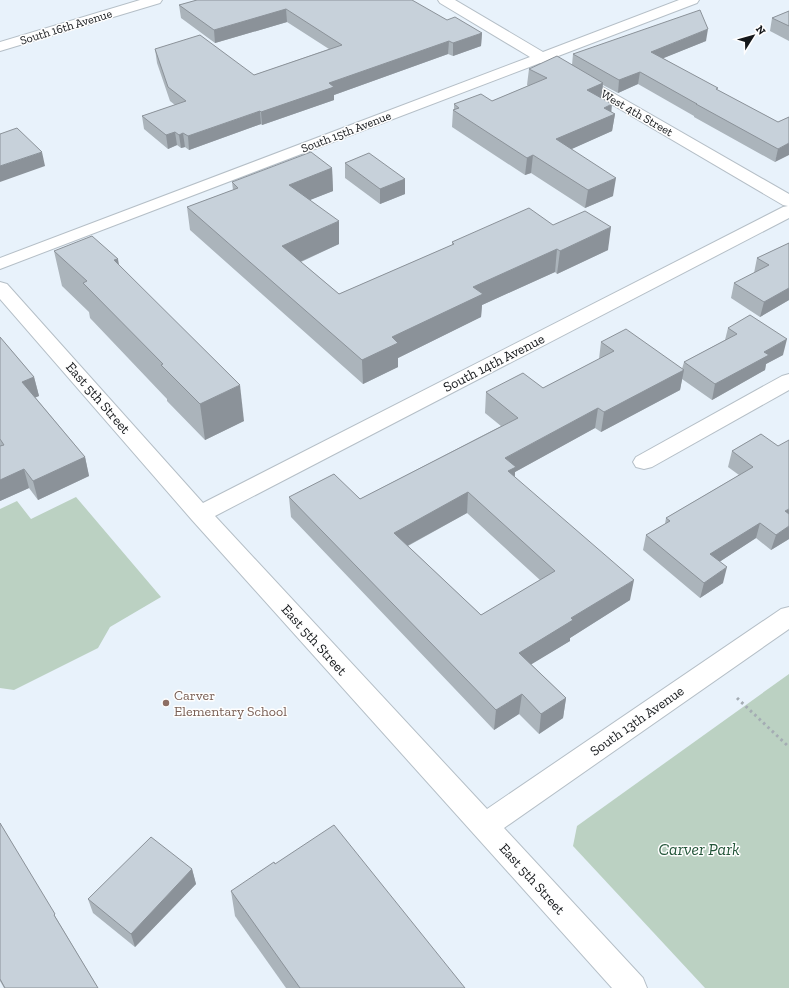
<svg xmlns="http://www.w3.org/2000/svg" width="789" height="988" viewBox="0 0 789 988" font-family="'Zilla Slab',serif">
	<style>
		.green { fill: #bbd1c2 }
		.lines { fill: none; stroke-linecap: round; stroke-linejoin: round }
		.minor-casing { stroke: #b5bfc7; stroke-width: 2 }
		.path { stroke: #a4acb3; stroke-width: 3; stroke-dasharray: 2.5 3.5; stroke-linecap: butt }
		.minor { fill: #fff; fill-rule: evenodd }
		.wall { fill: #abb4bb; fill-rule: evenodd }
		.shaded-wall { fill: #8b9299 }
		.building { fill: #c7d1da; stroke: #8b9299; fill-rule: evenodd }
		.education-dot { fill: #8d6e63; stroke: #fefefe; stroke-width: 1.5 }
		.labels { text-anchor: middle; dominant-baseline: central; stroke-width: 3; stroke-linejoin: round; paint-order: stroke }
		.far-street-label { font-size: 12px; fill: #14171a; stroke: #fefefe }
		.street-label { font-size: 14px; fill: #14171a; stroke: #fefefe }
		.education-label { font-size: 14px; fill: #785e54; stroke: #fefefe; text-anchor: start }
		.near-park-label { font-size: 17px; font-style: italic; fill: #235539; stroke: #fefefe }
	</style>
	<rect width="100%" height="100%" fill="#e8f2fb"/>
	<g class="green">
		<path d="M76 497 161 597 110 627 98 648 14 690 0 688V509L17 501 31 519Z"/>
		<path d="M789 674V988H705L573 846 577 826Z"/>
	</g>
	<g class="lines">
		<g class="minor-casing">
			<g id="minor">
				<path d="M140 0H162L160 3 0 51V42Z"/>
				<path d="M438 0H455L543 52 679 0H699L697 3 553 58 556 62 554 65 549 66 540 63 0 269V258L530 57 440 3Z"/>
				<path d="M577 73 582 75 789 194V218L215 516 487 809 781 609 789 607V629L504 828 643 978 647 988H612L192 520 0 299V282L7 284 203 503 783 207 788 206 783 205 572 81 569 78 572 75Z"/>
				<path d="M789 374V390L652 467 644 469 636 467 633 462 636 457 782 376Z"/>
			</g>
		</g>
		<path class="path" d="M737 698 789 747"/>
		<use href="#minor" class="minor"/>
	</g>
	<g class="wall">
		<path d="M197 0 447 20 482 33 481 46 453 56 448 54 334 95V100L262 125 261 124 189 150 185 147 181 148 177 145 168 149 144 129 142 116 175 105 170 101 157 63 155 49 254 75 329 49 287 22 215 43 181 18 179 5Z"/>
		<path d="M789 11V41L770 31 772 18Z"/>
		<path d="M706 41 663 58 717 90 778 122 789 117 775 162 694 117V116L638 84 618 93 603 85 602 98 611 112 615 114 612 131 571 149 613 196 585 208 531 173 525 175 452 127 453 110H454V104L492 101 528 86 527 85 529 69 572 65 573 54Z"/>
		<path d="M345 163 405 179V194L380 204 345 178Z"/>
		<path d="M332 168 333 191 309 200 339 244 301 262 339 294 452 245V242L553 225 608 250 557 274 555 272 482 305 481 317 398 358V367L363 384 190 230 187 207 233 190 232 182Z"/>
		<path d="M789 243V300L760 317 731 298 734 283 754 273 757 258Z"/>
		<path d="M54 251 119 265 244 421 205 440 167 401V399L90 318 89 312 62 286Z"/>
		<path d="M728 328 783 355 766 364 765 370 712 400 682 379 680 390 601 432 595 428 515 472V477L630 600 570 638V641L531 664 566 698 563 718 539 734 519 714 494 730 291 517 289 497 360 499 501 426 485 413 486 392 543 388 599 359 601 342 682 369 684 362 725 340ZM467 513 540 580 481 615 408 546Z"/>
		<path d="M0 337 34 377 39 396 35 397 85 457 89 476 38 500 29 488 0 501Z"/>
		<path d="M761 434 789 539 771 550 756 538 719 562 723 583 700 598 643 550 646 535 665 524 666 518 739 475 728 467 732 451Z"/>
		<path d="M0 823 58 921 98 988H4L0 981Z"/>
		<path d="M275 864 465 988H286L235 916 231 891Z"/>
		<path d="M192 869 196 884 135 947 93 913 88 899Z"/>
	</g>
	<g class="shaded-wall">
		<path d="M286 9 287 22 215 43 214 30Z"/>
		<path d="M708 29 706 41 649 64 651 52Z"/>
		<path d="M482 33 481 46 453 56V43Z"/>
		<path d="M449 41 448 54 334 95V100L262 125 261 112 329 83Z"/>
		<path d="M640 72 638 84 618 93 619 80Z"/>
		<path d="M603 83 601 100 587 90Z"/>
		<path d="M612 104 611 116 615 114 612 131 554 157 556 139 604 108Z"/>
		<path d="M260 111 261 124 189 150 188 136Z"/>
		<path d="M175 132 177 145 168 149 166 135Z"/>
		<path d="M183 133 185 147 181 148 179 135Z"/>
		<path d="M789 143V155L775 162 778 149Z"/>
		<path d="M42 152 45 166 0 182V166Z"/>
		<path d="M533 155 531 173 525 175 527 158Z"/>
		<path d="M332 168 333 191 290 208 289 185Z"/>
		<path d="M616 178 613 196 585 208 588 190Z"/>
		<path d="M405 179V194L380 204V189Z"/>
		<path d="M339 221V244L284 269 282 246Z"/>
		<path d="M611 227 608 250 557 274 560 251Z"/>
		<path d="M557 249 555 272 482 305 481 317 398 358V367L363 384 362 360 392 337 473 287Z"/>
		<path d="M118 259 124 294 114 260Z"/>
		<path d="M789 288V300L760 317 764 302Z"/>
		<path d="M787 339 783 355 766 364 765 370 712 400 715 384 764 352Z"/>
		<path d="M684 370 680 390 601 432 604 412Z"/>
		<path d="M34 377 39 396 27 401 22 382Z"/>
		<path d="M240 385 244 421 205 440 200 404Z"/>
		<path d="M598 408 595 428 515 472 514 488 506 492 505 458Z"/>
		<path d="M85 457 89 476 38 500 33 481Z"/>
		<path d="M24 469 29 488 0 501V480Z"/>
		<path d="M468 492 467 513 394 553V533Z"/>
		<path d="M789 509V521L785 511Z"/>
		<path d="M760 523 756 538 707 570 710 554Z"/>
		<path d="M789 526V539L771 550 776 535Z"/>
		<path d="M727 567 723 583 700 598 704 583Z"/>
		<path d="M634 580 630 600 570 638V641L517 673 519 653 571 618Z"/>
		<path d="M522 694 519 714 494 730 496 710Z"/>
		<path d="M566 698 563 718 539 734 541 714Z"/>
		<path d="M192 869 196 884 135 947 131 934Z"/>
	</g>
	<g class="building">
		<path d="M197 0H412L447 20 455 17 482 33 453 43 449 41 329 83 334 87 261 112 260 111 188 136 183 133 179 135 175 132 166 135 142 116 186 101 168 87 155 49 200 35 254 75 342 45 286 9 214 30 179 5Z"/>
		<path d="M700 10 708 29 651 52 718 88 716 89 778 122 789 117V143L778 149 696 104H697L640 72 619 80 573 54Z"/>
		<path d="M789 11V26L772 18Z"/>
		<path d="M557 56 603 83 587 90 612 104 604 108 615 114 556 139 616 178 588 190 533 155 527 158 453 110 459 108 454 104 481 94 492 101 547 78 529 69Z"/>
		<path d="M17 128 42 152 0 166V134Z"/>
		<path d="M311 152 332 168 289 185 339 221 282 246 339 294 454 244 452 242 529 208 553 225 585 211 611 227 560 251 557 249 473 287 483 294 392 337 398 343 362 360 187 207 238 188 232 182Z"/>
		<path d="M369 153 405 179 380 189 345 163Z"/>
		<path d="M92 236 118 259 114 260 240 385 200 404 161 365 163 364 83 283 87 281 54 251Z"/>
		<path d="M789 243V288L764 302 734 283 769 265 757 258Z"/>
		<path d="M750 315 787 339 764 352 769 355 715 384 684 362 737 334 728 328Z"/>
		<path d="M626 329 684 370 604 412 598 408 505 458 516 467 508 471 634 580 571 618 573 620 519 653 566 698 541 714 522 694 496 710 289 497 334 474 360 499 518 418 486 392 523 373 543 388 614 351 601 342ZM468 492 555 571 481 615 394 533Z"/>
		<path d="M0 337 34 377 22 382 85 457 33 481 24 469 0 480V446L4 445 0 439Z"/>
		<path d="M761 434 778 446 789 440V509L785 511 789 514V526L776 535 760 523 710 554 727 567 704 583 646 535 670 521 666 518 753 467 732 451Z"/>
		<path d="M0 823 55 914 54 915 98 988H5L0 979Z"/>
		<path d="M334 825 465 988H300L231 891 274 862 275 864Z"/>
		<path d="M151 837 192 869 131 934 88 899Z"/>
	</g>
	<circle class="education-dot" cx="166" cy="703" r="4"/>
	<g class="labels">
		<g class="far-street-label">
			<text transform="translate(66 27) rotate(-17)">South 16th Avenue</text>
			<text transform="translate(637 113) rotate(30)">West 4th Street</text>
			<text transform="translate(346 132) rotate(-21)">South 15th Avenue</text>
		</g>
		<g class="street-label">
			<text transform="translate(494 363) rotate(-27)">South 14th Avenue</text>
			<text transform="translate(98 398) rotate(49)">East 5th Street</text>
			<text transform="translate(314 640) rotate(48)">East 5th Street</text>
			<text transform="translate(637 721) rotate(-35)">South 13th Avenue</text>
			<text transform="translate(532 879) rotate(48)">East 5th Street</text>
		</g>
		<g class="education-label">
			<text x="174" y="695">Carver<tspan x="174" dy="16">Elementary School</tspan></text>
		</g>
		<g class="near-park-label">
			<text x="699" y="849">Carver Park</text>
		</g>
	</g>
	<g transform="translate(753 36) rotate(53)" stroke="#fefefe" stroke-width="3" paint-order="stroke">
	<path d="M0-3L7 15L0 10L-7 15Z" fill="#14171a"/>
	<text y="-6" font-size="11" font-weight="bold" text-anchor="middle" fill="#14171a">N</text>
	</g>
</svg>
